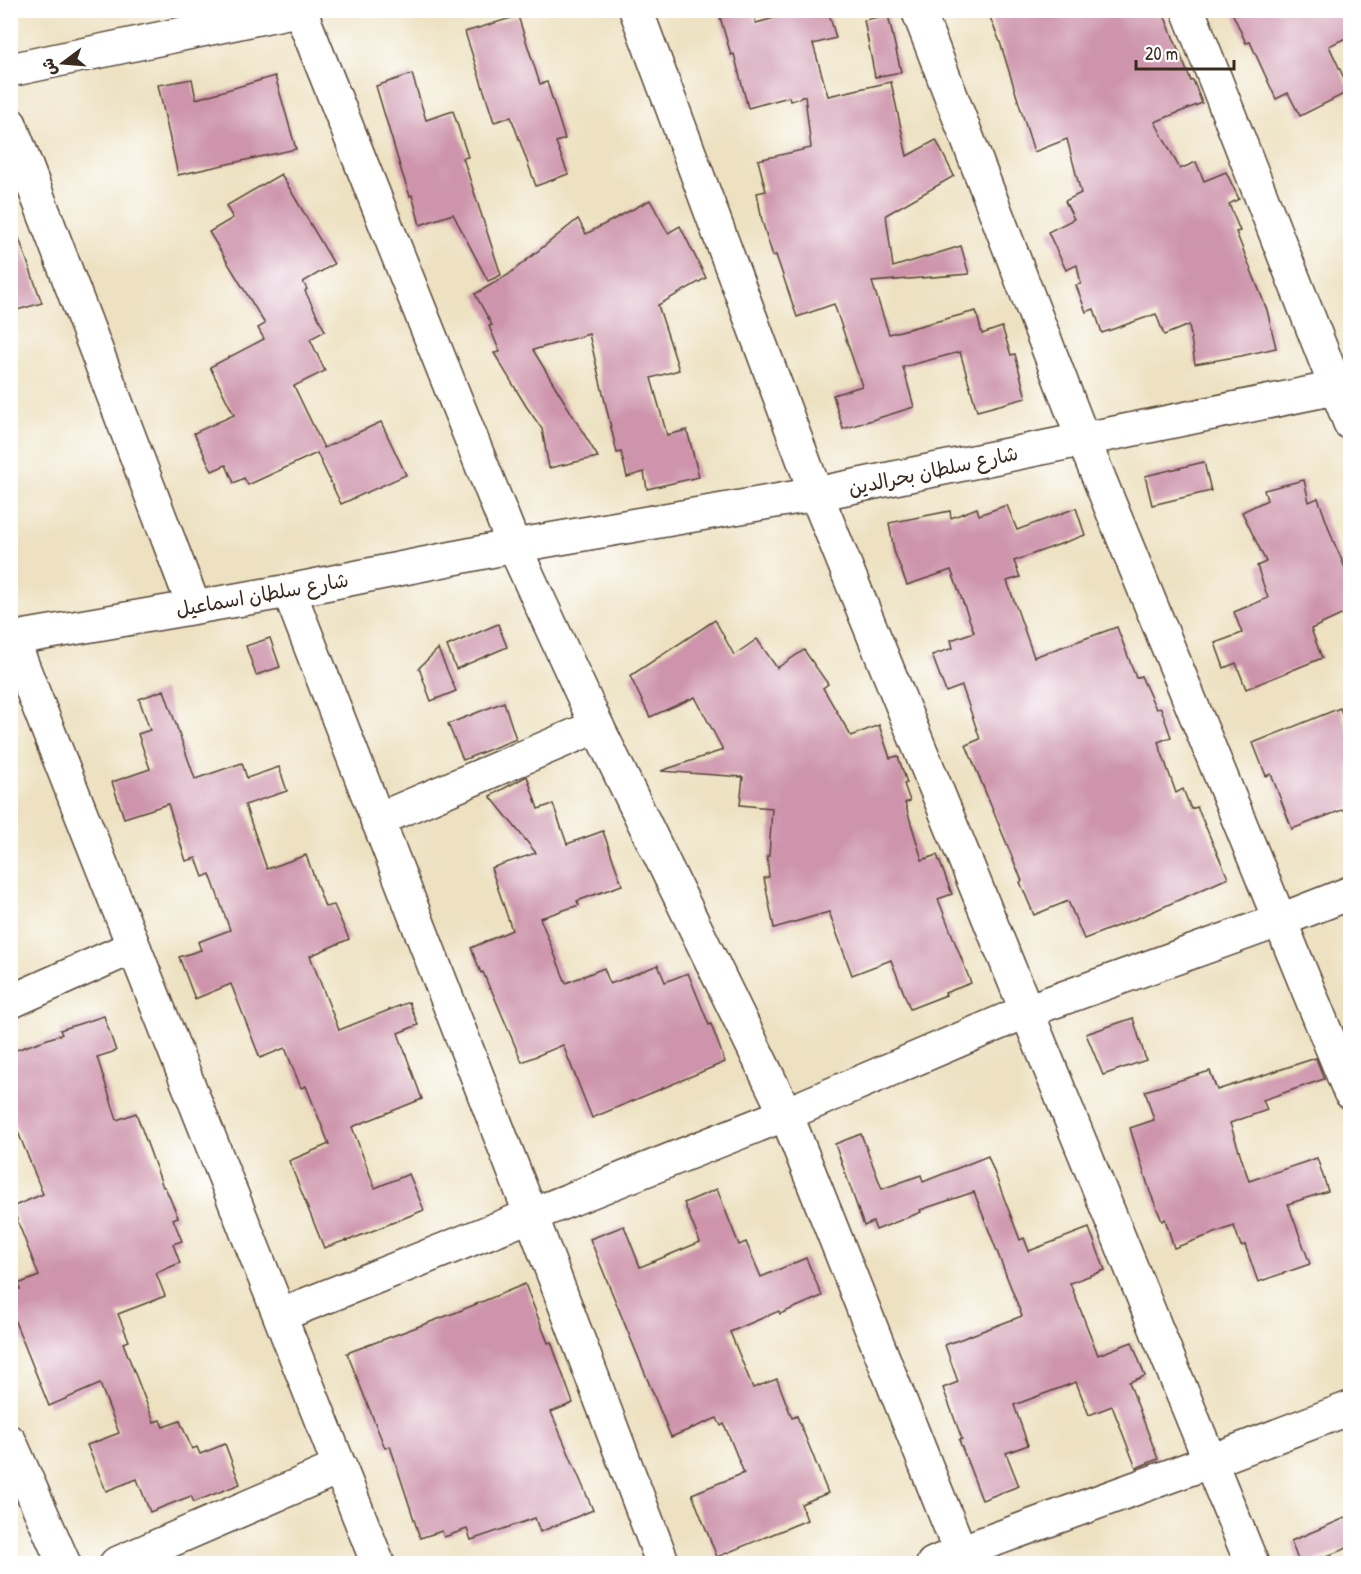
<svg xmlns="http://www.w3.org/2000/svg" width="1361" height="1574" viewBox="0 0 1361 1574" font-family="'Patrick Hand','Playpen Sans Arabic',sans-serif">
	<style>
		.building { fill: #cd94ab }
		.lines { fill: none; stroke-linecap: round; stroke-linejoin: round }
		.minor-casing { stroke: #564536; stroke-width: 36 }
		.tertiary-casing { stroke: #564536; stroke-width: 36 }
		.minor { stroke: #fff; stroke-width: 33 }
		.tertiary { stroke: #fff; stroke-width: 33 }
		.labels { text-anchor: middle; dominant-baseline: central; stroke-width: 5; stroke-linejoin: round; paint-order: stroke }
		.street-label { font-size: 20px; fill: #3b2a1e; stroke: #fff }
	</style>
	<rect width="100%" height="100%" fill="#fff"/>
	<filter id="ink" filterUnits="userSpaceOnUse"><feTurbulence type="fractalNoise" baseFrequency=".0167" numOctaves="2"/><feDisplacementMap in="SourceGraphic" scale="12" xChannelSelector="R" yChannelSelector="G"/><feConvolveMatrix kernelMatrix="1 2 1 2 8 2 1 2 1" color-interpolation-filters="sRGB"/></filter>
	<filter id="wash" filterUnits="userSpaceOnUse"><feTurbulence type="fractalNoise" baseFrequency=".008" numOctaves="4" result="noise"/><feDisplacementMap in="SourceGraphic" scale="24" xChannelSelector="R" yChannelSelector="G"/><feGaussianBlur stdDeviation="1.35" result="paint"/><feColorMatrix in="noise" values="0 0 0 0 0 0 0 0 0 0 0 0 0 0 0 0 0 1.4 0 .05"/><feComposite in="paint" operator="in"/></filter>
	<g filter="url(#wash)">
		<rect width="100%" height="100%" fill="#ede1c1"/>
		<g id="blocks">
			<g class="building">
				<path d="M718 10H752L756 23 803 10H828L836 38 813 44 828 96 891 82 907 156 936 140 954 176 886 215 893 267 961 246 969 274 872 282 889 334 976 311 982 334 1002 327 1011 355 1015 354 1026 398 977 411 960 352 903 367 914 407 843 429 833 395 862 386 834 304 797 317 776 255 773 256 762 221 757 193 766 191 758 160 811 148 805 96 790 101 789 97 748 108 734 54 731 55Z"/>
				<path d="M987 10H1162L1191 81 1193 80 1202 103 1155 122 1180 169 1196 162 1204 181 1226 172 1239 199 1229 204 1240 231 1236 232 1267 310 1276 348 1241 356 1195 364 1189 325 1164 335 1156 314 1102 333 1094 309 1086 312 1076 285 1081 284 1077 265 1066 270 1048 232 1074 219 1065 201 1081 193 1067 139 1034 152 1000 42Z"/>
				<path d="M1231 10H1350V36L1329 46 1350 91 1300 116 1288 93 1276 99 1250 42 1246 43Z"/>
				<path d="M888 15 901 72 875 77 864 20Z"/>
				<path d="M518 16 540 84 547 82 565 139 556 142 568 174 536 186 511 117 494 122 465 32Z"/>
				<path d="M412 74 426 120 453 111 468 157 463 158 501 275 488 281 453 214 420 225 412 195 410 196 402 173 376 86Z"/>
				<path d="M275 76 296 149 178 175 158 85 192 79 196 99Z"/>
				<path d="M281 174 334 264 303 282 307 289 305 291 325 331 310 339 325 371 294 386 324 448 381 422 406 475 341 504 317 453 248 485 244 478 234 483 226 465 212 471 194 433 234 415 210 367 264 339 258 328 265 324 209 232 233 218 226 206Z"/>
				<path d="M650 200 668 233 680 226 706 278 658 305 679 370 651 378 667 435 687 430 699 477 647 489 644 472 627 477 621 452 617 453 589 334 533 350 598 457 549 468 542 429 526 406 494 353 500 352 489 326 492 325 475 294 508 275 578 219 586 234Z"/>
				<path d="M14 224 42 303 10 312V225Z"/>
				<path d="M1204 462 1211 491 1152 505 1145 476Z"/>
				<path d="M1304 480 1309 502 1318 498 1333 540 1350 579V611L1311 629 1322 658 1246 689 1236 663 1224 668 1215 643 1242 633 1234 612 1268 598 1257 566 1266 562 1242 512 1267 500 1264 490Z"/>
				<path d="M1007 505 1017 530 1076 508 1085 535 1014 561 1020 577 1007 581 1034 657 1117 627 1136 678 1141 676 1156 709 1161 708 1171 737 1158 742 1176 793 1183 789 1191 809 1197 807 1228 878 1145 915 1084 939 1068 901 1034 915 1020 882 1022 881 966 745 980 739 962 686 946 692 932 655 953 648 951 640 974 632 951 570 907 585 894 551 889 523 950 511 951 518 977 508 979 515Z"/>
				<path d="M715 620 734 655 757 639 777 668 804 650 828 684 823 688 851 736 879 725 890 758 898 756 907 783 904 784 910 801 905 803 922 860 937 855 952 894 938 899 971 983 945 993 946 995 910 1009 891 960 852 975 829 912 774 928 764 878 769 877 767 856H769L772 808 740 805 743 777 661 771 723 750 695 697 650 717 630 676Z"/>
				<path d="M498 624 507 647 456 669 447 646Z"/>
				<path d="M270 638 280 667 256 675 246 646Z"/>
				<path d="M438 649 456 691 431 701 419 668Z"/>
				<path d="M164 690 195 779 242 763 247 778 279 767 287 791 245 805 267 869 306 855 325 907 334 905 349 939 310 956 339 1030 409 1002 418 1025 398 1033 422 1099 352 1127 375 1188 409 1174 424 1210 347 1241 346 1240 324 1248 289 1161 329 1144 306 1086 301 1088 285 1048 260 1058 231 984 195 999 179 957 201 950 198 942 230 930 210 874 203 877 196 858 186 861 168 804 124 818 112 782 150 769 138 734 150 730 139 699Z"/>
				<path d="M504 702 516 739 463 760 448 724Z"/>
				<path d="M1340 708 1350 737V807L1292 829 1271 774 1266 776 1253 743Z"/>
				<path d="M527 776 538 809 553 804 567 844 603 831 622 885 577 901 579 905 540 918 566 983 604 968 610 984 658 965 665 982 688 973 709 1025 711 1024 725 1062 592 1118 563 1045 522 1062 491 989H490L483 972 481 973 471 948 512 930 491 868 536 853 490 796Z"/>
				<path d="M104 1016 116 1051 97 1057 117 1120 136 1113 163 1187H165L178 1217 173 1219 182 1241 173 1244 180 1263 156 1273 165 1296 118 1314 129 1341 123 1343 154 1422 160 1420 163 1427 180 1421 192 1449 197 1447 200 1454 225 1444 240 1484 194 1502 191 1496 150 1512 137 1479 106 1491 87 1445 119 1433 100 1384 49 1406 10 1309V1292L20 1289 18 1284 39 1276 12 1207 43 1194 10 1112V1052L62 1034 60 1030Z"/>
				<path d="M1133 1018 1146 1060 1103 1075 1086 1034Z"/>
				<path d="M1316 1058 1324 1079 1263 1100 1267 1110 1230 1123 1249 1181 1317 1158 1328 1191 1288 1204 1310 1264 1258 1282 1245 1245 1241 1246 1234 1226 1174 1248 1165 1219 1162 1221 1150 1192 1130 1128 1154 1120 1145 1091 1210 1071 1217 1090Z"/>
				<path d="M861 1134 882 1189 921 1175 923 1182 988 1156 1020 1240 1024 1238 1029 1251 1089 1228 1105 1270 1070 1283 1098 1355 1132 1342 1145 1376 1129 1382 1158 1459 1136 1468 1112 1406 1089 1415 1076 1382 1014 1405 1028 1445 1006 1453 1019 1486 982 1500 959 1440 962 1439 943 1388 958 1382 945 1345 1022 1316 974 1192 920 1210 921 1212 876 1230 873 1222 864 1226 835 1144Z"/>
				<path d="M717 1189 739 1245 746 1242 761 1277 806 1258 822 1296 780 1314 779 1311 730 1332 753 1388 777 1379 792 1418 797 1416 828 1493 801 1504 807 1520 717 1557 692 1494 744 1473 724 1424 721 1426 717 1418 671 1437 590 1239 624 1226 640 1267 700 1242 684 1203Z"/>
				<path d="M525 1284 548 1343 551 1342 573 1403 551 1412 593 1510 540 1532 535 1518 471 1540 467 1529 444 1537 442 1531 420 1538 390 1446 385 1448 347 1353 457 1312Z"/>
				<path d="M1350 1516V1547L1309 1563H1299L1291 1541Z"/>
			</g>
		</g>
	</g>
	<g filter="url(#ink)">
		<use href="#blocks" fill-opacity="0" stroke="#564536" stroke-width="1.5"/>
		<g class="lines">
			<g class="minor-casing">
				<g id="minor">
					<path d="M636 10 816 494 1252 1564"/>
					<path d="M918 10 1083 439 1350 1092"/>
					<path d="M1188 10 1350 423"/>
					<path d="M10 70 297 10"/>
					<path d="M10 124 194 607"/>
					<path d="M289 591 531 1215 663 1564"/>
					<path d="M12 639 378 1564"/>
					<path d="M377 820 597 726"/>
					<path d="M10 1002 133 947"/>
					<path d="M280 1315 786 1114 1027 1011 1281 920 1350 893"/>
					<path d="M10 1442 64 1564"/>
					<path d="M116 1564 340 1467"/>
					<path d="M933 1564 960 1552 1211 1461 1350 1408"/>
				</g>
			</g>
			<g class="tertiary-casing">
				<g id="tertiary">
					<path d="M300 10 514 546 597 726 786 1114 965 1564"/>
					<path d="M10 639 289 591 514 546 816 494 1350 385"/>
				</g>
			</g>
			<use href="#minor" class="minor"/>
			<use href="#tertiary" class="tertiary"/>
		</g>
	</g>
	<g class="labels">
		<g class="street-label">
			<text transform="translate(933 470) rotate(-12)">شارع سلطان بحرالدين</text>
			<text transform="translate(262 594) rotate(-10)">شارع سلطان اسماعيل</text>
		</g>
	</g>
	<rect width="1361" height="1574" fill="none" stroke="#fff" stroke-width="36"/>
	<g transform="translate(63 63) rotate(254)" stroke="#ffffff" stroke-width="4.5" paint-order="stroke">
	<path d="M0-4.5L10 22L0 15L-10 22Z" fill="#3b2a1e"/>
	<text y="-9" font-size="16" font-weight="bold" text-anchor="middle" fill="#3b2a1e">ش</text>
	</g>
	<path d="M1136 60v9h98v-9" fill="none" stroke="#3b2a1e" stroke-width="3"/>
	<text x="1145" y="60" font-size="18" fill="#3b2a1e" stroke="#ffffff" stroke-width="4.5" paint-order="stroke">20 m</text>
</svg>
